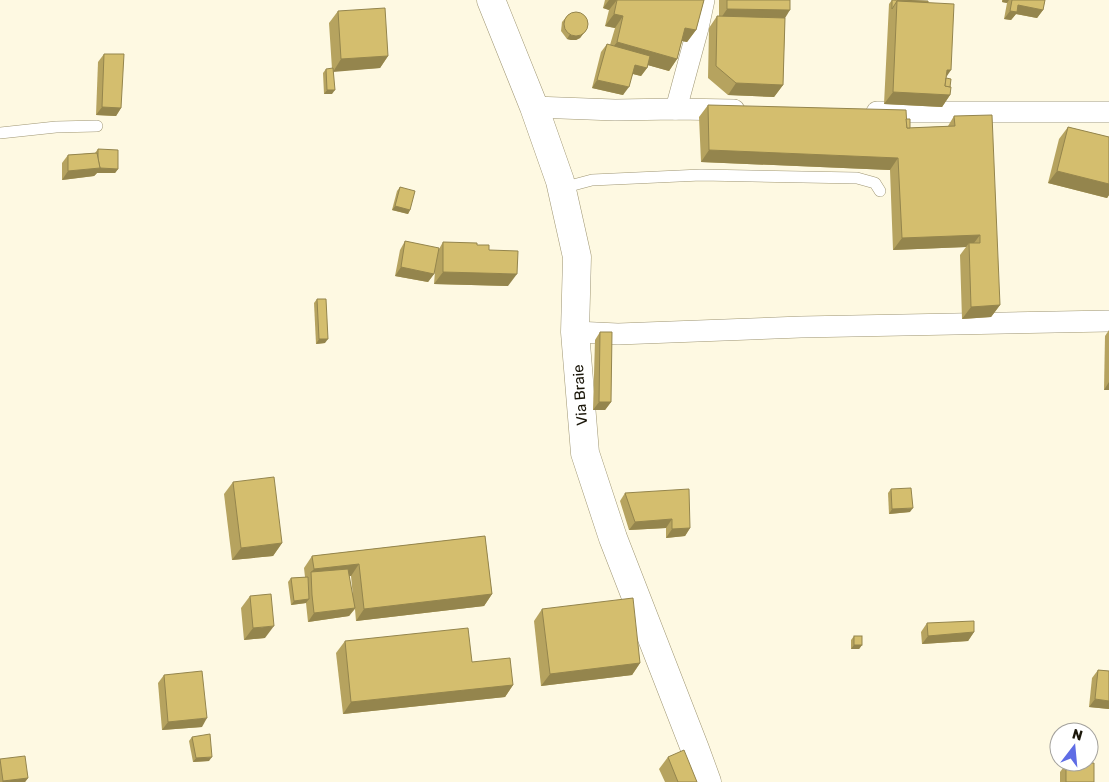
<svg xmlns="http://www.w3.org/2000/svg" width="1109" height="782" viewBox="0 0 1109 782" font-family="Rubik,sans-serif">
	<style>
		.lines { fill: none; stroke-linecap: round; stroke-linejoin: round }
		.service-casing { stroke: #9f9673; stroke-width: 12 }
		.minor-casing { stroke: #9f9673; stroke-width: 22 }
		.tertiary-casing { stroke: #9f9673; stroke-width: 29 }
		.service { stroke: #fff; stroke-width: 11 }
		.minor { stroke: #fff; stroke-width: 21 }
		.tertiary { stroke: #fff; stroke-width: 28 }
		.wall { fill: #b6a35f; fill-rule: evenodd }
		.shaded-wall { fill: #94854d }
		.building { fill: #d4be6e; stroke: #94854d }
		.labels { text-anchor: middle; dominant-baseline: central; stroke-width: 4; stroke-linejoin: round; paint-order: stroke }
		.street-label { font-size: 15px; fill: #1b170a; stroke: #fff }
	</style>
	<rect width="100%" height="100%" fill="#fef9e2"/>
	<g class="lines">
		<g class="service-casing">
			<g id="service">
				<path d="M0 133 56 127 97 126"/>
				<path d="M562 188 592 180 636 178 701 175 857 178 875 183 880 191"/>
			</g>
		</g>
		<g class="minor-casing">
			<g id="minor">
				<path d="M534 107 615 110 676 109 734 110"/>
				<path d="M676 109 698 28 704 0"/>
				<path d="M877 112H1109"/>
				<path d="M575 332 618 334 801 327 1109 321"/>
			</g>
		</g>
		<g class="tertiary-casing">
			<path id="tertiary" d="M491 0 534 107 560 181 577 257 575 332 585 453 613 538 695 749 707 782"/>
		</g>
		<use href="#service" class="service"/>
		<use href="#minor" class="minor"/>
		<use href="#tertiary" class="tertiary"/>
	</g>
	<g class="wall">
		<path d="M605 0H704L696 30 687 42 682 41 677 59 669 71 648 65 647 68 641 76 633 74 623 95 592 88 601 52 607 44 610 45 615 28 605 26 609 10 603 8Z"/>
		<path d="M719 0H790L785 18 783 85 774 97 728 95 708 78 709 28 717 16H719Z"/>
		<path d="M892 0 928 1 946 77 950 87V95L942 107 884 104 889 4Z"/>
		<path d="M1002 0H1045L1043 10 1037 18 1016 14 1011 20 1004 19 1007 3 1002 2Z"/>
		<path d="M338 11 388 56 380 68 334 71 332 94H324L323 73 326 69H332L329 23Z"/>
		<path d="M569 14 586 30 580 38 576 40H571L567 39 561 31 562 22Z"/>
		<path d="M104 54 121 108 116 116 96 115 98 62Z"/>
		<path d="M708 105 906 119 910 128 948 126 954 116 1000 305 991 317 962 319 960 255 966 247 893 250 890 170 701 162 699 117Z"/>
		<path d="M1068 127 1109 137V195L1107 198 1048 183 1059 139Z"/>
		<path d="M98 149 118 169 115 173H97L94 176 62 180V163L68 155 95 153Z"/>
		<path d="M400 187 410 210 408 214 392 210 397 191Z"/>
		<path d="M405 241 439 249 443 242 477 245 489 250 508 286 434 284 435 271 434 274 428 282 395 276 400 250Z"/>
		<path d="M317 299 325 343 316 344 314 303Z"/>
		<path d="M1109 330V390H1104L1105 336Z"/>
		<path d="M600 332 611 402 605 410H593L595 340Z"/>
		<path d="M233 482 282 543 273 556 232 560 224 494Z"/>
		<path d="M891 489 910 512 889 514 888 493Z"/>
		<path d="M625 493 690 528 685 536 666 538V528L629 530 620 501Z"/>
		<path d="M485 536 492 594 484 606 356 621 355 609 349 616 308 622 306 603 291 605 288 582 291 578 305 577 304 568 312 556ZM349 576H351L353 597Z"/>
		<path d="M250 596 265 638 244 640 241 608Z"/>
		<path d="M542 609 640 663 632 675 541 686 534 621Z"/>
		<path d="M927 623 974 632 968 641 922 644 921 632Z"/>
		<path d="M854 636 862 645 859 649H851V640Z"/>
		<path d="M345 641 472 662 513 685 505 697 343 714 336 653Z"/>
		<path d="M1098 670 1109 671V709L1089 707 1092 678Z"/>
		<path d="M164 675 202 727 162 730 158 683Z"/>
		<path d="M192 737 209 761 193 762 189 741Z"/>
		<path d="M668 757 697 782H665L659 769Z"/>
		<path d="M0 759 28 778 25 782H0Z"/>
		<path d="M1066 764 1094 782H1060V772Z"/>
	</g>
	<g class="shaded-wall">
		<path d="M609 0H617L609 10 603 8Z"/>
		<path d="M1003 0H1009L1007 3 1002 2Z"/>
		<path d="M1018 5 1043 10 1037 18 1016 14 1011 20 1004 19 1010 11Z"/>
		<path d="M727 9 790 10 782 23 719 21Z"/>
		<path d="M614 14 623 16 615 28 605 26Z"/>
		<path d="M685 28 696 30 687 42 677 40Z"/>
		<path d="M586 30 580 38 576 40H571L567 39 570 34Z"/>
		<path d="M617 42 677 59 669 71 608 54Z"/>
		<path d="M388 56 380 68 333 72 341 59Z"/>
		<path d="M635 65 647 68 641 76 629 73Z"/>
		<path d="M947 70H951L943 82Z"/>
		<path d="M597 80 629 87 623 95 592 88Z"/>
		<path d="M736 83 783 85 774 97 728 95Z"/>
		<path d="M327 90H335L332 94H324Z"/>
		<path d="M893 92 950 95 942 107 884 104Z"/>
		<path d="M102 107 121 108 116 116 96 115Z"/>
		<path d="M709 150 898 158 890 170 701 162Z"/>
		<path d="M100 168 118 169 115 173H97L94 176 62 180 68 171Z"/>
		<path d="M1057 171 1109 184V195L1107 198 1048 183Z"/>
		<path d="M395 206 410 210 408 214 392 210Z"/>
		<path d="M980 235 971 247 969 243 966 247 893 250 902 238Z"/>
		<path d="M401 267 434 274 428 282 395 276Z"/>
		<path d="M443 272 517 274 508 286 434 284Z"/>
		<path d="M1000 305 991 317 962 319 971 307Z"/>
		<path d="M319 339H328L325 343 316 344Z"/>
		<path d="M1109 382V390H1104Z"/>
		<path d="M599 402H611L605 410H593Z"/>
		<path d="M913 508 910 512 889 514 892 509Z"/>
		<path d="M672 519 666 528 629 530 635 522Z"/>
		<path d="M690 528 685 536 666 538 672 529Z"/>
		<path d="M282 543 273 556 232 560 241 548Z"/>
		<path d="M359 564 351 576 311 580V572L314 569Z"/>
		<path d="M492 594 484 606 356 621 364 609Z"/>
		<path d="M309 599 306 603 291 605 294 601Z"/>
		<path d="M355 608 349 616 308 622 314 613Z"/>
		<path d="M274 626 265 638 244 640 253 628Z"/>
		<path d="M974 632 968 641 922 644 928 636Z"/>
		<path d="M854 645H862L859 649H851Z"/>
		<path d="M640 663 632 675 541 686 550 674Z"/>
		<path d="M513 685 505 697 343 714 351 702Z"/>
		<path d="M1095 699 1109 701V709L1089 707Z"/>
		<path d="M207 718 202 727 162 730 168 722Z"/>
		<path d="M212 757 209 761 193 762 196 758Z"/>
		<path d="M28 778 25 782H2L3 781Z"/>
	</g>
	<g class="building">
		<path d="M617 0H704L696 30 685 28 677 59 617 42 623 16 614 14Z"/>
		<path d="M727 0H790V10L727 9Z"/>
		<path d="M892 0 928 1V2L897 1 892 9Z"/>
		<path d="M1012 0H1045L1043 10 1018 5 1017 12 1010 11Z"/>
		<path d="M897 1 954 4 951 70H947L945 86 951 87 950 95 893 92Z"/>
		<path d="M385 8 388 56 341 59 338 11Z"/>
		<circle cx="576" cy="24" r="12"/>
		<path d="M717 16 785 18 783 85 736 83 716 66Z"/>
		<path d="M607 44 650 56 647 68 635 65 629 87 597 80Z"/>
		<path d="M104 54H124L121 108 102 107Z"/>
		<path d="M333 68 335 90H327L326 69Z"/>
		<path d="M946 78 951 79 950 87 945 86Z"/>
		<path d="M708 105 906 110 907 128 955 126 954 116 992 115 1000 305 971 307 969 243H980V235L902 238 898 158 709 150Z"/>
		<path d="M906 119H910V128H907Z"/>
		<path d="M1068 127 1109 137V184L1057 171Z"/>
		<path d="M98 149 118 150V169L100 168 98 159Z"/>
		<path d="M97 153 100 168 68 171V155Z"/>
		<path d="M400 187 415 191 410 210 395 206Z"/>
		<path d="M405 241 439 248 434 274 401 267Z"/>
		<path d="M443 242 477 243V245H489V250L518 251 517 274 443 272Z"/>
		<path d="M317 299H326L328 339H319Z"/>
		<path d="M600 332H612L611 402H599Z"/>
		<path d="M274 477 282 543 241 548 233 482Z"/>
		<path d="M911 488 913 508 892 509 891 489Z"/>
		<path d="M689 489 690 528 672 529V519L635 522 625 493Z"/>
		<path d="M485 536 492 594 364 609 359 564 314 569 312 556Z"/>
		<path d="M348 569 355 608 314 613 312 595 311 572Z"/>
		<path d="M308 577 309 599 294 601 291 578Z"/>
		<path d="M271 594 274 626 253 628 250 596Z"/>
		<path d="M633 598 640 663 550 674 542 609Z"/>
		<path d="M974 621V632L928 636 927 623Z"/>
		<path d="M468 628 472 662 510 658 513 685 351 702 345 641Z"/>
		<rect x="854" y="636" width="8" height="9"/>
		<path d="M1098 670 1109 671V701L1095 699Z"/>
		<path d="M202 671 207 718 168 722 164 675Z"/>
		<path d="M210 734 212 757 196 758 192 737Z"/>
		<path d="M684 750 697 782H678L668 757Z"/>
		<path d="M25 756 28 778 3 781 0 759Z"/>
		<path d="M1094 763V782H1066V764Z"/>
	</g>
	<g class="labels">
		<g class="street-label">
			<text transform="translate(580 395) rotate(-94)">Via Braie</text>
		</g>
	</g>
	<g transform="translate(1074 747) rotate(16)"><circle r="24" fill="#ffffff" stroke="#a4a29d"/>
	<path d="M0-4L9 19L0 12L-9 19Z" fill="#5f6de5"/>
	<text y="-8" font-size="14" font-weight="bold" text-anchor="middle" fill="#1b170a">N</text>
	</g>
</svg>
